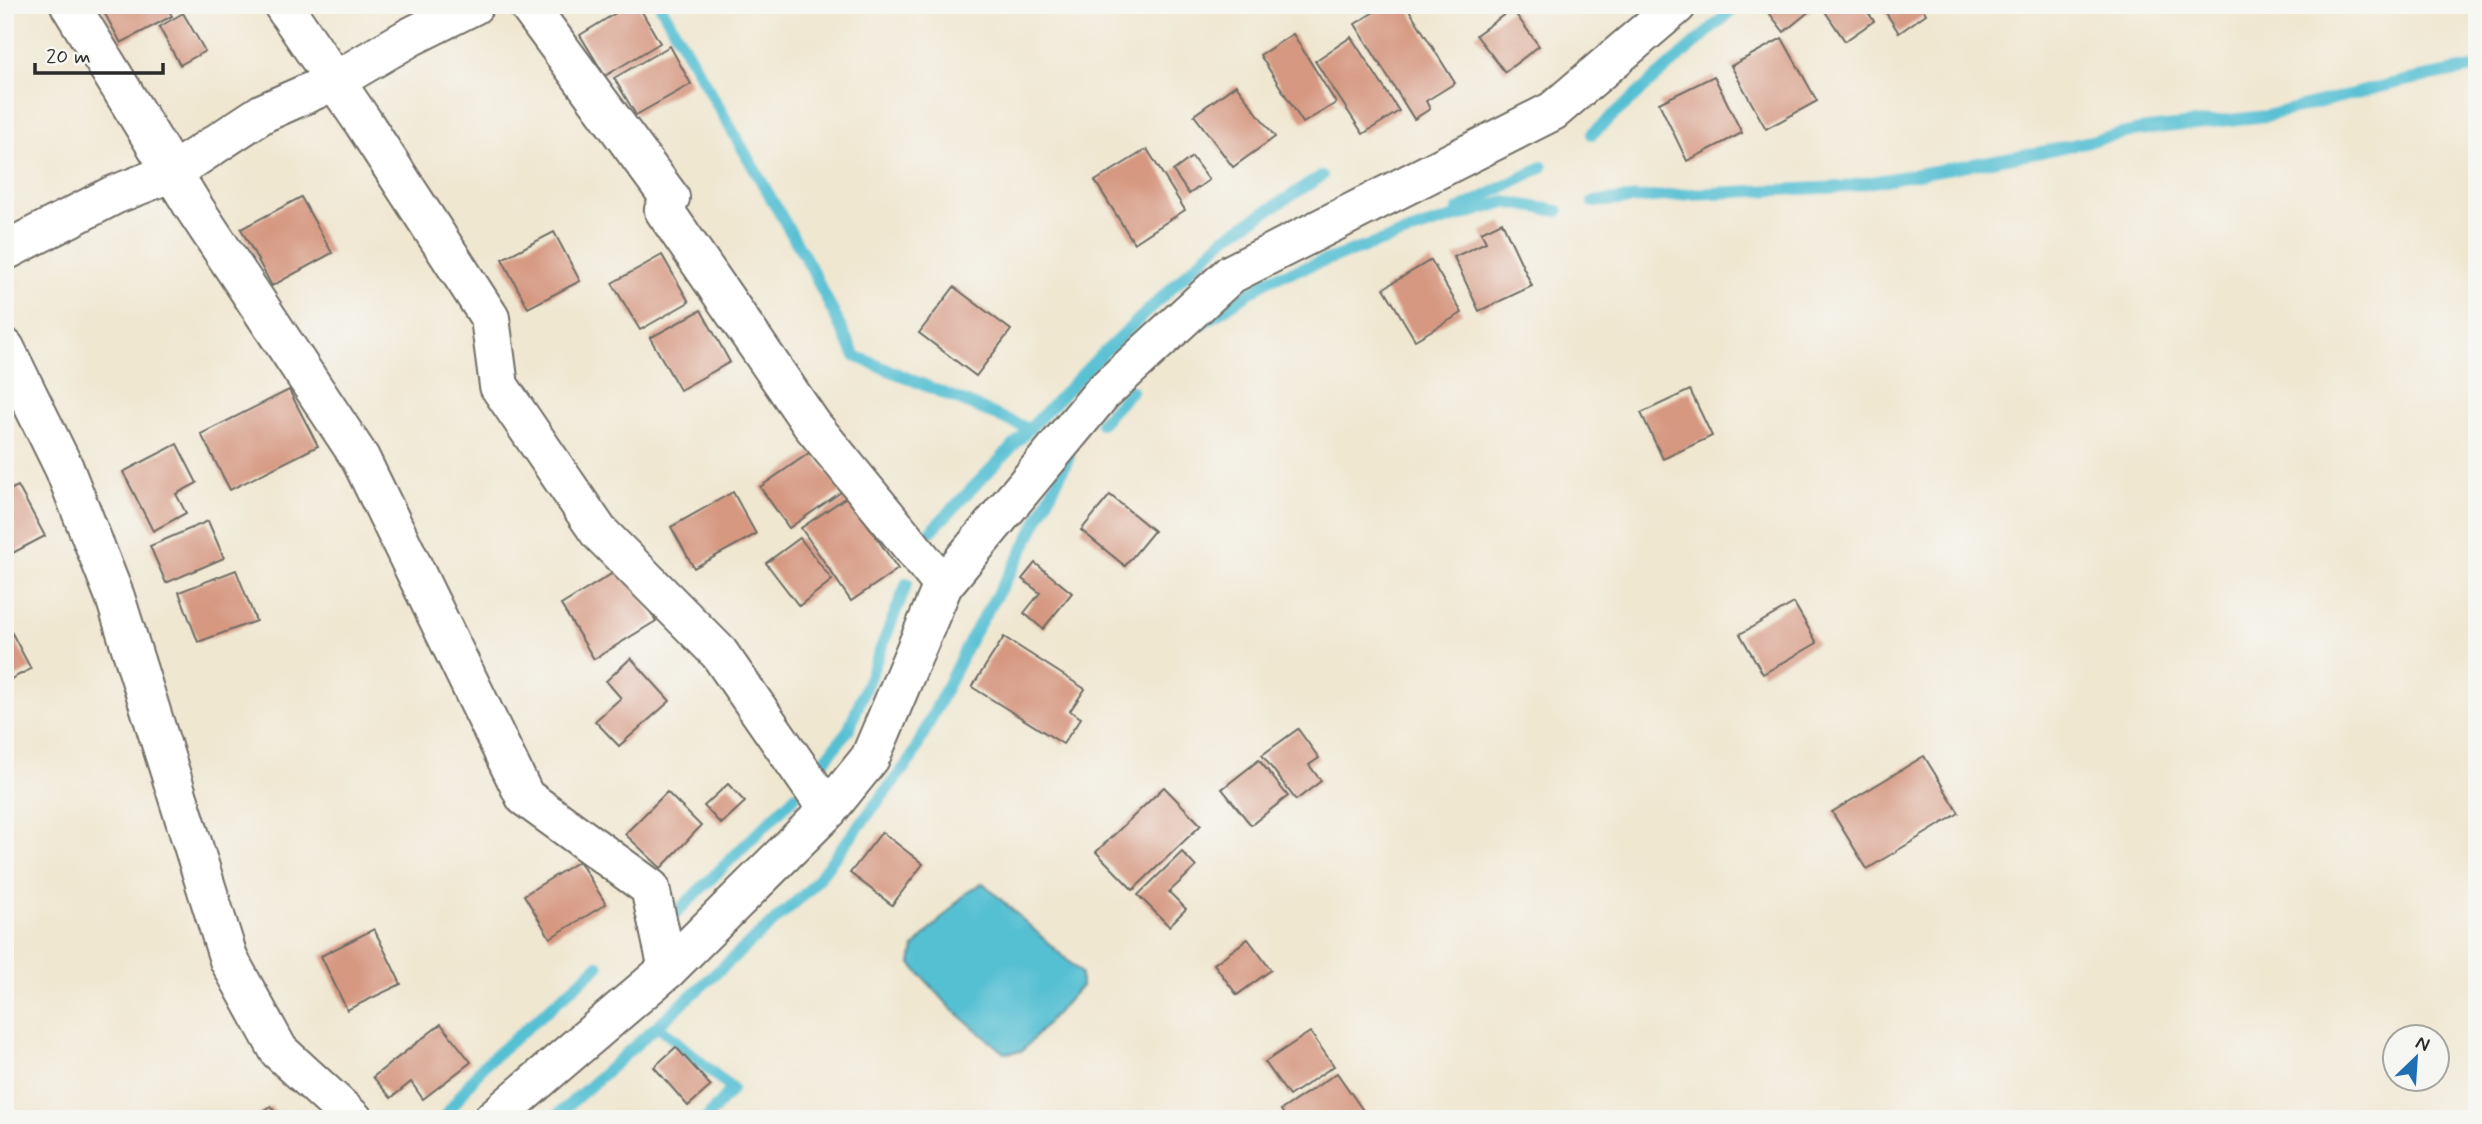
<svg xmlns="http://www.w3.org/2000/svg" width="2482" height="1124" viewBox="0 0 2482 1124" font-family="Mynerve,sans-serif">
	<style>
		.water { fill: #57c0d3; stroke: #41767f; stroke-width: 2 }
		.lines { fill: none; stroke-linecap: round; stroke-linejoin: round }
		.stream { stroke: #57c0d3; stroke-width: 12 }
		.building { fill: #d69881 }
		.street-casing { stroke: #706d65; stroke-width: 42 }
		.street { stroke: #fff; stroke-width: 38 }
	</style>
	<rect width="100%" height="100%" fill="#f6f6f2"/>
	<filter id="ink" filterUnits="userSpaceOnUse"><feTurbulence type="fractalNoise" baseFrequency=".0143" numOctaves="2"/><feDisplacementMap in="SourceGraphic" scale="14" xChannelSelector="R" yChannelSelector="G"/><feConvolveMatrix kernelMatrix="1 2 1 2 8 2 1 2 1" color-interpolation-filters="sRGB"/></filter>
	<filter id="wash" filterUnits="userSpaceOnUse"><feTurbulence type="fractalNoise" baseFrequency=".00686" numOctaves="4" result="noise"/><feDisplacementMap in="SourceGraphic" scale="28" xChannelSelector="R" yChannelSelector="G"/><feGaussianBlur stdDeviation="1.57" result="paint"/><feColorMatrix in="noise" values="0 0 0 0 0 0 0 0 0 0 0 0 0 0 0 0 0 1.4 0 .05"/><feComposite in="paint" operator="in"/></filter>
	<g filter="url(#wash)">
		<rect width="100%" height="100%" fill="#f0e7d1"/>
		<path class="water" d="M983 883 1081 973V986L1022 1051 1004 1053 952 1009 911 964 914 947 966 893Z"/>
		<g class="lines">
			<g class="stream">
				<path d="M660 5 810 266 855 356 1029 429"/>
				<path d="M1592 134 1738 5"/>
				<path d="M1593 202 1690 194 1844 187 2041 152 2139 130 2266 116 2404 81 2477 67"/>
				<path d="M1458 210 1542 167"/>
				<path d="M1203 323 1270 279 1430 225 1505 202 1558 211"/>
				<path d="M1101 423 1131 391"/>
				<path d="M931 531 1095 361 1224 238 1322 176"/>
				<path d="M818 769 849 729 907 583"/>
				<path d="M671 918 795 796"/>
				<path d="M658 1026 732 1089 706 1119"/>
				<path d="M443 1119 482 1067 598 966"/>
				<path d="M553 1119 809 890 911 759 970 640 1021 554 1069 457"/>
			</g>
		</g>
		<g id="blocks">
			<g class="building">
				<path d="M100 5H166L172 16 121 43Z"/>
				<path d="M629 5H638L660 43 605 76 580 35Z"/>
				<path d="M1385 5H1406L1455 83 1426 101 1430 109 1414 119 1355 24Z"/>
				<path d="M1763 5H1817L1784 32Z"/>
				<path d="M1825 5H1863L1874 21 1845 41 1822 7Z"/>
				<path d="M1881 5H1921L1926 14 1899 33Z"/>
				<path d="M1512 9 1539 46 1505 72 1476 35Z"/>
				<path d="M183 13 205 51 180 65 159 27Z"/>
				<path d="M1293 34 1336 103 1303 123 1260 55Z"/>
				<path d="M1351 37 1399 111 1363 134 1315 61Z"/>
				<path d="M1782 38 1817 101 1766 129 1731 66Z"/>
				<path d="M670 46 691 84 636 115 614 78Z"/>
				<path d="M1714 76 1742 133 1687 161 1659 103Z"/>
				<path d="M1236 85 1275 137 1233 167 1194 115Z"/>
				<path d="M1147 149 1185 210 1134 243 1095 181Z"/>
				<path d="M1192 157 1209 180 1189 194 1173 171Z"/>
				<path d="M301 197 332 253 272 286 241 229Z"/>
				<path d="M1502 222 1532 286 1479 311 1454 257 1486 242 1481 232Z"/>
				<path d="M554 232 580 281 528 308 502 259Z"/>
				<path d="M662 255 689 302 640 330 612 283Z"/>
				<path d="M1431 260 1462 313 1415 340 1384 288Z"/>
				<path d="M954 287 1011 330 976 376 919 333Z"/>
				<path d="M701 310 730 362 680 390 650 338Z"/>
				<path d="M289 390 318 446 230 490 201 434Z"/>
				<path d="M1690 390 1712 436 1663 459 1641 413Z"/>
				<path d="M177 444 197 483 176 494 186 513 153 531 123 472Z"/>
				<path d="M812 451 841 492 789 528 760 487Z"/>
				<path d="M18 486 45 536 5 557V492Z"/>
				<path d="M733 492 756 534 694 568 671 527Z"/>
				<path d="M1110 495 1154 531 1125 566 1081 530Z"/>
				<path d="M848 496 898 569 851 601 801 528Z"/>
				<path d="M208 521 224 558 166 583 150 546Z"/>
				<path d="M800 538 832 580 799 606 766 563Z"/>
				<path d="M1035 563 1072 593 1043 629 1024 613 1040 593 1022 579Z"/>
				<path d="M623 567 656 621 594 659 561 605Z"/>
				<path d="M236 570 256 621 198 642 179 592Z"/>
				<path d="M1794 603 1817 643 1763 674 1740 634Z"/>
				<path d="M5 620 31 669 5 682Z"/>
				<path d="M1004 637 1085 689 1070 711 1081 718 1063 744 972 687Z"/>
				<path d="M631 658 670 701 619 746 595 721 621 698 606 681Z"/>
				<path d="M1298 729 1319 758 1309 765 1321 781 1296 800 1262 755Z"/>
				<path d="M1924 756 1959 813 1867 869 1832 812Z"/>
				<path d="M1259 760 1288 796 1251 825 1222 789Z"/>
				<path d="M728 784 745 802 721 824 704 806Z"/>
				<path d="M1164 787 1201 825 1133 890 1096 852Z"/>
				<path d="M667 792 701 826 661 868 625 834Z"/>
				<path d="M882 832 923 864 892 905 850 873Z"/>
				<path d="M1182 852 1196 867 1169 892 1186 909 1169 926 1138 895Z"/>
				<path d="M579 861 606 904 550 938 524 895Z"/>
				<path d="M374 929 401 984 347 1010 321 956Z"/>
				<path d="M1248 939 1271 970 1237 995 1214 964Z"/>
				<path d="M441 1024 471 1062 423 1099 411 1082 391 1098 373 1077Z"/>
				<path d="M1310 1032 1334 1066 1289 1096 1265 1062Z"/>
				<path d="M676 1047 711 1086 688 1106 654 1067Z"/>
				<path d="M1337 1073 1369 1119H1287L1281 1110Z"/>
				<path d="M271 1106 279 1119H252Z"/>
			</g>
		</g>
	</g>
	<g filter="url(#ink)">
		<use href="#blocks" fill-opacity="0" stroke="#706d65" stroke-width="2"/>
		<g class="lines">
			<g class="street-casing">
				<g id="street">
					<path d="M70 5 193 206 360 458 525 797 650 888 668 969"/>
					<path d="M283 5 363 122 490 318 499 386 598 531 719 653 828 810"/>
					<path d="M528 5 670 198 664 210 812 425 943 585"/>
					<path d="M5 251 114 195 173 172 263 113 335 81 410 37 474 5"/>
					<path d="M5 348 64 468 115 597 229 960 279 1051 353 1119"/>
					<path d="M493 1119 668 969 828 810 870 758 943 585 1102 393 1231 274 1553 111 1677 5"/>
				</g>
			</g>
			<use href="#street" class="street"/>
		</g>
	</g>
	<rect width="2482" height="1124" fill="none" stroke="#f6f6f2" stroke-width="28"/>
	<g transform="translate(2416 1058) rotate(25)"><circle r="33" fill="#f6f6f2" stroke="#a5a5a2" stroke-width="2"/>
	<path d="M0-5L12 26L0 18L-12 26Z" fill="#1f6fb2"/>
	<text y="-10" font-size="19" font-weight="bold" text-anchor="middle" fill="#2b2b2b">N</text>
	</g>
	<path d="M35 63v10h128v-10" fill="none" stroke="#2b2b2b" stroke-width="3.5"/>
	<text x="46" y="63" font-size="21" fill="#2b2b2b" stroke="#f6f6f2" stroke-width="5" paint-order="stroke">20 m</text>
</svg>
